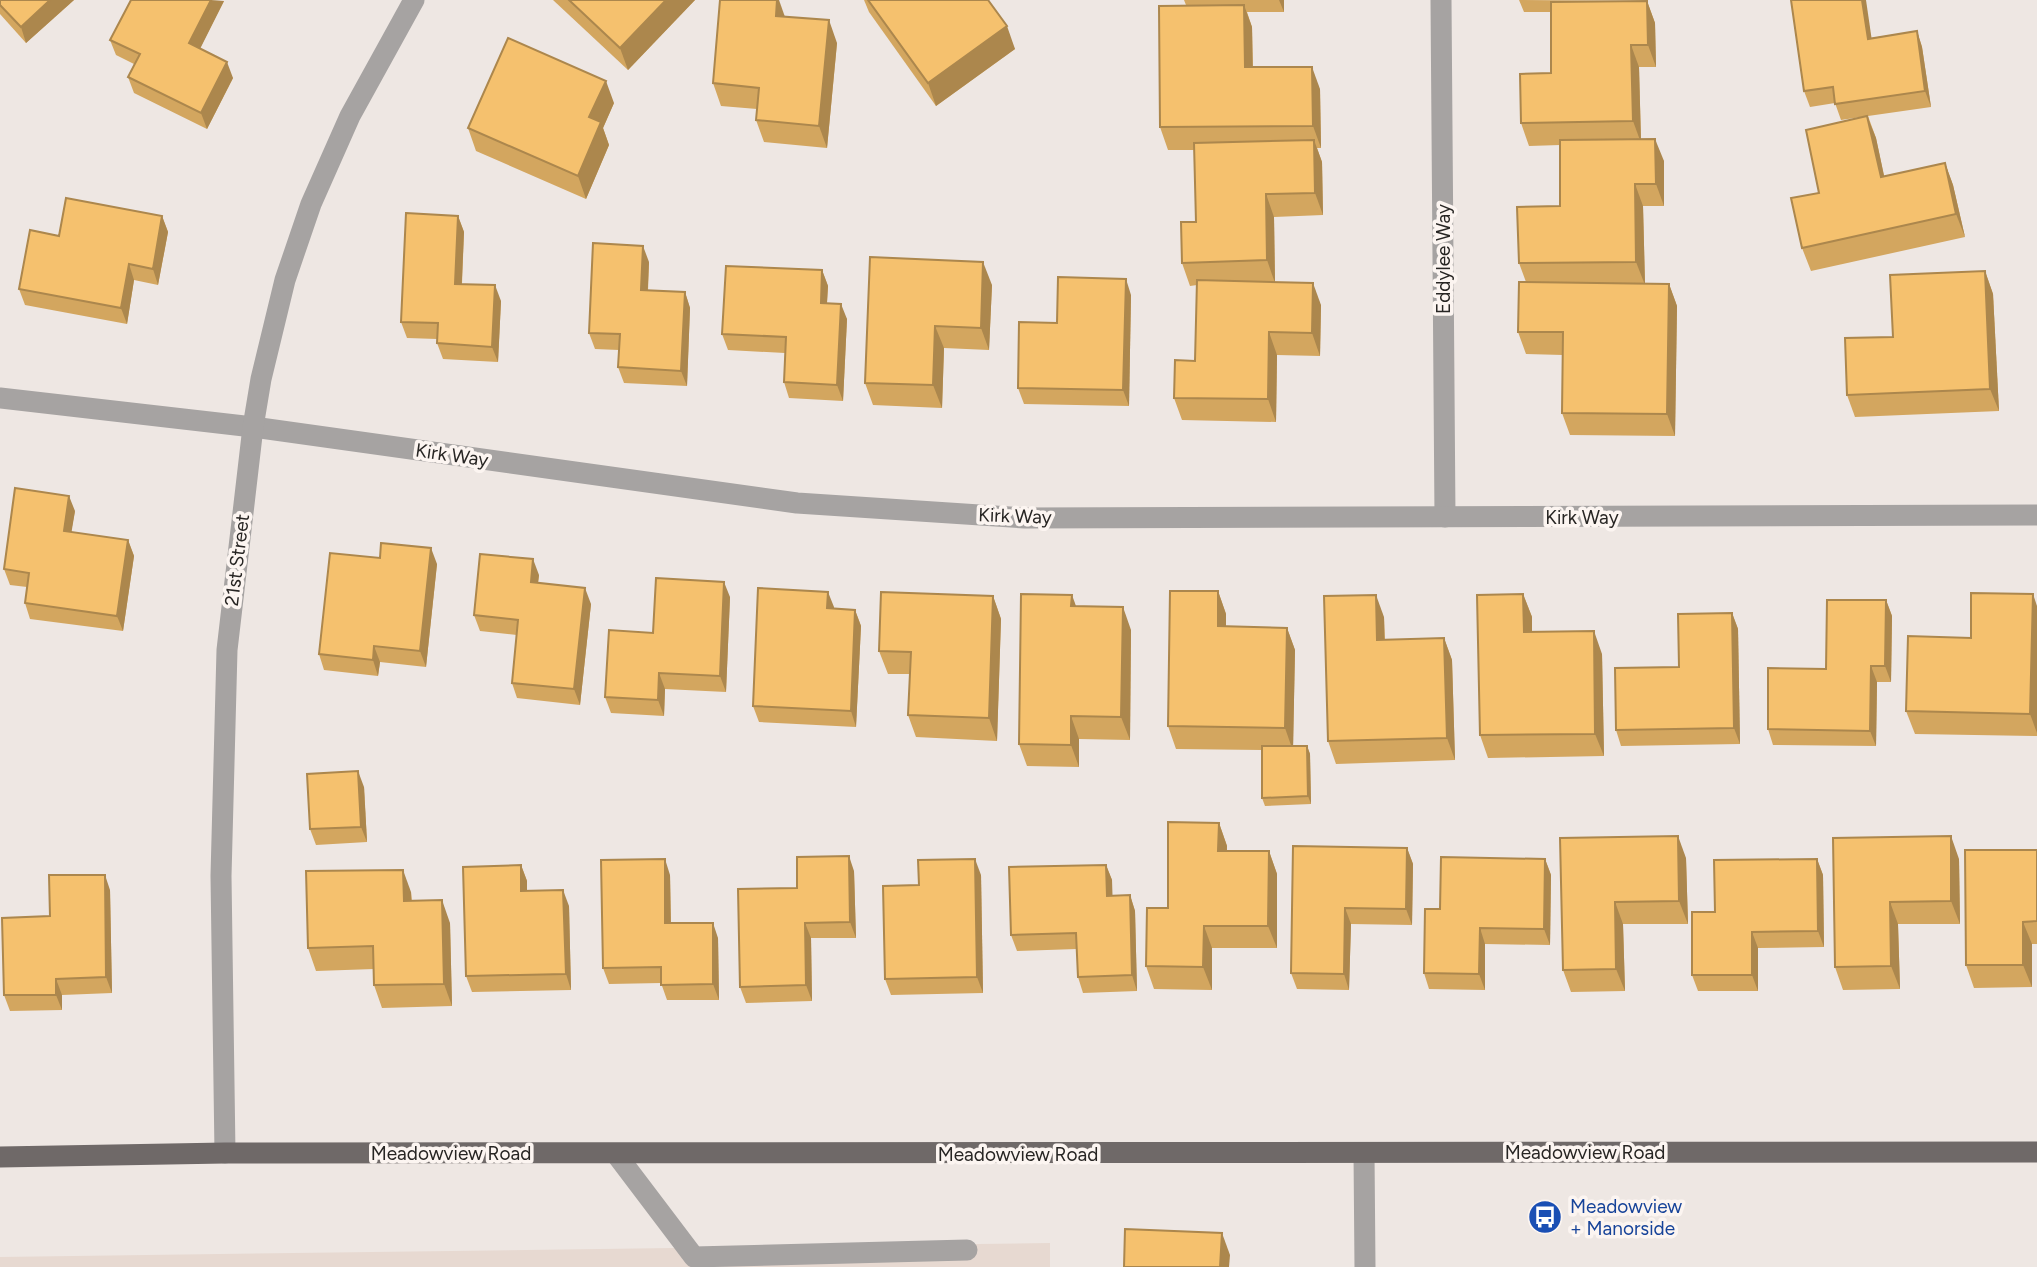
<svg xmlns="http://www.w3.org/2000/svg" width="2037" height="1267" viewBox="0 0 2037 1267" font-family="Figtree,sans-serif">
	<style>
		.built { fill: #e7d9d1 }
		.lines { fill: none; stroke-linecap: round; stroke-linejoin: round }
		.minor { stroke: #a6a3a2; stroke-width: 21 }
		.major { stroke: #6f6968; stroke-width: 21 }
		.wall { fill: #d3a65f }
		.shaded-wall { fill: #ac874d }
		.building { fill: #f5c16e; stroke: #ac874d; stroke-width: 2 }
		.labels { text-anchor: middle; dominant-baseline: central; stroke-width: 7; stroke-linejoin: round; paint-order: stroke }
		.street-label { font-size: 19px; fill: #272523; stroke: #fcf5f1 }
		.transit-label { font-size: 19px; fill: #164399; stroke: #fcf5f1; text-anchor: start }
	</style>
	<rect width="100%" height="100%" fill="#eee7e3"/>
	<path class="built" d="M1050 1243V1267H0V1257Z"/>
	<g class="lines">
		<g class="minor">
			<path d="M1441 0 1445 517"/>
			<path d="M0 398 253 427 797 503 1025 518 2037 515"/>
			<path d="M225 1153 221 876 227 650 253 427 261 379 285 280 311 204 350 116 414 0"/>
			<path d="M1364 1153 1365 1267"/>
			<path d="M616 1154 694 1257 967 1250"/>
		</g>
		<path class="major" d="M0 1157 225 1153 2037 1152"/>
	</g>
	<g class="wall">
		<path d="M0 0H74L26 43 0 14Z"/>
		<path d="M553 0H695L628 70Z"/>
		<path d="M864 0H988L1015 49 936 106 869 12Z"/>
		<path d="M1184 0H1284V12H1247L1252 27 1253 67 1320 89 1321 148H1317L1322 162 1323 215 1274 217 1275 282 1321 305 1320 356 1277 355 1276 422 1182 420 1174 398 1195 361 1197 285 1190 286 1182 263 1196 222 1194 150H1168L1160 127 1186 5Z"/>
		<path d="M1519 0 1647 1 1655 23 1656 67H1639L1641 139 1664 161V206H1643L1645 283 1669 284 1677 306 1675 436 1570 435 1562 413 1563 355 1526 354 1518 332 1526 282 1519 263 1560 206V145L1529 146 1521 123 1551 73V12H1524Z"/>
		<path d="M224 1 200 48 233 78 207 129 134 93 128 77 134 64 116 55 110 40Z"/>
		<path d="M785 16 837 43 827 148 764 142 756 120 757 109 721 106 713 83Z"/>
		<path d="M1917 31 1922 47 1931 107 1868 116 1876 138 1884 176 1945 163 1953 185 1965 237 1811 271 1802 248 1819 193 1861 117 1841 120 1835 103 1810 107 1804 91 1871 38Z"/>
		<path d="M614 103 603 128 609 145 586 199 476 151 468 128Z"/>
		<path d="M162 216 168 232 158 285 134 280 127 324 25 305 19 289 59 236Z"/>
		<path d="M458 216 464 232 462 284 501 301 498 362 443 359 437 343V339L407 338 401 322Z"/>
		<path d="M870 257 992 285 989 350 944 348 942 408 873 405 865 383Z"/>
		<path d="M649 262 648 291 685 292 690 308 687 386 624 383 618 367 619 350 595 349 589 333Z"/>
		<path d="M822 270 828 286 827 303 847 319 843 401 789 398 784 382 785 353 728 350 722 334Z"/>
		<path d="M1985 271 1993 294 1999 411 1855 417 1847 395 1893 337Z"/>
		<path d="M1131 295 1129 406 1024 404 1018 388 1057 323Z"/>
		<path d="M75 511 71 532 128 540 134 556 123 631 30 619 25 603 27 587 10 585 4 569Z"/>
		<path d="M380 558 437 564 426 667 380 662 378 676 324 670 319 654Z"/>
		<path d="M539 575 538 583 591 604 580 705 517 698 512 683 517 635 480 631 474 615Z"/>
		<path d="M1218 591 1226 614V626L1287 628 1295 650 1293 746H1307L1310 754 1311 804 1265 806 1262 798V750L1176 749 1168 726Z"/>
		<path d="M1523 594 1532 617V632L1602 654 1604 756 1488 758 1480 735Z"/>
		<path d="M993 596 1001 619 997 741 916 737 908 715 910 674H888L879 651Z"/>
		<path d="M730 597 726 692 665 689 664 716 611 713 605 697 653 633Z"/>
		<path d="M1886 600 1892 616 1891 682H1877L1876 746 1773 745 1768 729 1826 669Z"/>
		<path d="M1076 606 1131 630 1130 740 1079 739V767L1027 766 1019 744Z"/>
		<path d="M2037 606V736L1915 734 1906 711 1971 638Z"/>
		<path d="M834 607V608L855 610 861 626 856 727 759 722 753 706Z"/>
		<path d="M1732 613 1738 629 1740 744 1621 746 1616 730Z"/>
		<path d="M1384 617 1385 640 1444 638 1452 660 1455 760 1336 764 1328 741Z"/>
		<path d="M364 787 367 842 316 845 310 829Z"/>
		<path d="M1219 823 1227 846V851H1269L1277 874V948H1212V990L1154 989 1146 966 1168 908Z"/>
		<path d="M1560 838 1686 858 1688 924H1623L1625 991 1571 992 1563 970Z"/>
		<path d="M1833 838 1959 859 1960 924H1898L1900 989 1843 990 1835 967Z"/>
		<path d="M1293 846 1407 848 1413 864 1412 925 1351 924 1349 990 1297 989 1291 973Z"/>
		<path d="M2037 850V944H2032V987L1974 988 1966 965Z"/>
		<path d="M1545 859 1551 875 1550 945 1485 944V990L1429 989 1424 973 1440 909Z"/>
		<path d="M1817 859 1823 875 1824 947 1758 948V991H1698L1692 975Z"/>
		<path d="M521 865 527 881V891L569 906 571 990 472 992 466 976Z"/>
		<path d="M1106 865 1112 880V896L1130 895 1135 911 1137 991 1083 993 1078 977 1077 949 1017 951 1011 935Z"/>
		<path d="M854 871 856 938H811L812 1001 746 1003 740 987 797 888Z"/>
		<path d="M670 875 671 923 718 938 719 1000H667L661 983 609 984 603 968Z"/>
		<path d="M981 875 983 993 891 995 885 979 919 885Z"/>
		<path d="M110 890 112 993 62 995V1010L10 1011 4 995 50 916Z"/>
		<path d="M411 892 412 901 450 923 452 1006 382 1008 374 985V969L316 971 308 948Z"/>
	</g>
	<g class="shaded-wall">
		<path d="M50 0H74L26 43 21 27Z"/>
		<path d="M211 0 224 1 195 59 189 43Z"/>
		<path d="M666 0H695L628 70 620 48Z"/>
		<path d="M777 0H779L785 17 776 16Z"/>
		<path d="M1279 0H1284V12Z"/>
		<path d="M1862 0H1866L1874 55 1868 39Z"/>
		<path d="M1647 1 1655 23 1656 67 1648 45Z"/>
		<path d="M1244 5 1252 27 1253 89 1245 67Z"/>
		<path d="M829 20 837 43 827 148 819 126Z"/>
		<path d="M1007 26 1015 49 936 106 928 83Z"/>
		<path d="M1917 31 1922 47 1931 107 1925 91Z"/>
		<path d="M1631 45 1639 67 1641 143 1633 121Z"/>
		<path d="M227 62 233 78 207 129 201 113Z"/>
		<path d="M1312 67 1320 89 1321 148 1313 126Z"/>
		<path d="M606 81 614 103 603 128 609 145 586 199 578 176 589 117Z"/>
		<path d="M1867 116 1876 138 1889 199 1881 177Z"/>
		<path d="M1655 139 1664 161V206L1656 184Z"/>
		<path d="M1314 140 1322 162 1323 215 1315 193Z"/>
		<path d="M1945 163 1953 185 1965 237 1956 214Z"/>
		<path d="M1635 184 1643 206 1645 285 1636 262Z"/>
		<path d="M1266 194 1274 217 1275 283 1267 260Z"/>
		<path d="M162 216 168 232 158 285 153 269Z"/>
		<path d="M458 216 464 232 461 300 455 284Z"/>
		<path d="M643 246 649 262 647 306 641 290Z"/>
		<path d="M983 262 992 285 989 350 981 328Z"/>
		<path d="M129 264 134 280 127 324 121 308Z"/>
		<path d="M822 270 828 286 826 319 821 303Z"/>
		<path d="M1985 271 1993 294 1999 411 1990 389Z"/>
		<path d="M1126 279 1131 295 1129 406 1123 390Z"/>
		<path d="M1313 283 1321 305 1320 356 1312 333Z"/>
		<path d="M1669 284 1677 306 1675 436 1667 414Z"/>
		<path d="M495 285 501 301 498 362 492 347Z"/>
		<path d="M685 292 690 308 687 386 681 371Z"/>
		<path d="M841 304 847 319 843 401 837 385Z"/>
		<path d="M935 326 944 348 942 408 933 385Z"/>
		<path d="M1269 332 1277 355 1276 422 1268 399Z"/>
		<path d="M69 496 75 511 69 547 64 531Z"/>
		<path d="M128 540 134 556 123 631 117 616Z"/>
		<path d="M431 548 437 564 426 667 420 651Z"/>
		<path d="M533 559 539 575 536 598 531 582Z"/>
		<path d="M724 582 730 597 726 692 720 676Z"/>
		<path d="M585 588 591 604 580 705 574 689Z"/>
		<path d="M1218 591 1226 614V649L1218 626Z"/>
		<path d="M828 592 834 607 833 624 827 608Z"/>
		<path d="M1523 594 1532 617V655L1524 632Z"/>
		<path d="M2033 594 2037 606V733L2030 714Z"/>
		<path d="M1072 595 1080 617 1071 606Z"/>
		<path d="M1376 595 1384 617 1385 663 1377 640Z"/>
		<path d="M993 596 1001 619 997 741 989 718Z"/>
		<path d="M1886 600 1892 616 1891 682 1885 666Z"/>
		<path d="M1123 607 1131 630 1130 740 1121 717Z"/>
		<path d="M855 610 861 626 856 727 851 711Z"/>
		<path d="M1732 613 1738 629 1740 744 1734 728Z"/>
		<path d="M1287 628 1295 650 1293 751 1285 728Z"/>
		<path d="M1594 631 1602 654 1604 756 1595 734Z"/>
		<path d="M1444 638 1452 660 1455 760 1447 738Z"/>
		<path d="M374 646 380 662 378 676 373 660Z"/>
		<path d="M1871 666 1877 682 1876 746 1870 731Z"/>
		<path d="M659 673 665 689 664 716 658 700Z"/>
		<path d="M1071 716 1079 739V767L1071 745Z"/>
		<path d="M1307 746 1310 754 1311 804 1308 796Z"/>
		<path d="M358 771 364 787 367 842 361 827Z"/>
		<path d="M1219 823 1227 846 1226 874 1218 851Z"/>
		<path d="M1678 836 1686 858 1688 924 1679 901Z"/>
		<path d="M1951 836 1959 859 1960 924 1951 901Z"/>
		<path d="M1407 848 1413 864 1412 925 1406 909Z"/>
		<path d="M1269 851 1277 874V948L1268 926Z"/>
		<path d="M849 856 854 871 856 938 850 922Z"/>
		<path d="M665 859 670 875 671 939 665 923Z"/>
		<path d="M975 859 981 875 983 993 977 977Z"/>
		<path d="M1545 859 1551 875 1550 945 1544 929Z"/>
		<path d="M1817 859 1823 875 1824 947 1818 931Z"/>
		<path d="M521 865 527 881V907L521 891Z"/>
		<path d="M1106 865 1112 880 1113 912 1107 896Z"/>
		<path d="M403 870 411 892 412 924 404 901Z"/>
		<path d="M105 875 110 890 112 993 106 977Z"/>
		<path d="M563 890 569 906 571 990 566 974Z"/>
		<path d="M1130 895 1135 911 1137 991 1132 975Z"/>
		<path d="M442 900 450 923 452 1006 444 984Z"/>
		<path d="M1615 902 1623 924 1625 991 1616 969Z"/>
		<path d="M1890 902 1898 924 1900 989 1891 966Z"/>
		<path d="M1345 908 1351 924 1349 990 1344 974Z"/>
		<path d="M2023 922 2032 944V987L2023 965Z"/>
		<path d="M713 923 718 938 719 1000 713 984Z"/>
		<path d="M805 923 811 938 812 1001 806 985Z"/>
		<path d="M1204 926 1212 948V990L1203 967Z"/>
		<path d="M1480 928 1485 944V990L1479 974Z"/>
		<path d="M1752 932 1758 948V991L1752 975Z"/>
		<path d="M56 979 62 995V1010L56 995Z"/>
		<path d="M1222 1233 1230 1255 1229 1267H1220Z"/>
	</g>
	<g class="building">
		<path d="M0 0H50L21 27 0 5Z"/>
		<path d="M131 0H211L189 43 227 62 201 113 128 77 140 54 110 40Z"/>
		<path d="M569 0H666L620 48Z"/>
		<path d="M720 0H777L776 16 829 20 819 126 756 120 759 88 713 83Z"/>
		<path d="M868 0H988L1007 26 928 83Z"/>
		<path d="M1791 0H1862L1868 39 1917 31 1925 91 1835 104 1833 87 1804 91Z"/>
		<path d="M1647 1 1648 45H1631L1633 121 1521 123 1520 74 1551 73V2Z"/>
		<path d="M1244 5 1245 67H1312L1313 126 1160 127 1159 6Z"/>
		<path d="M508 38 606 81 589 117 601 122 578 176 468 128Z"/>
		<path d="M1867 116 1881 177 1945 163 1956 214 1802 248 1791 198 1819 193 1806 130Z"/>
		<path d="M1655 139 1656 184H1635L1636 262 1519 263 1517 207 1560 206V140Z"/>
		<path d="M1314 140 1315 193 1266 194 1267 260 1182 263 1181 222H1196L1194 143Z"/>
		<path d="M66 198 162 216 153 269 129 264 121 308 19 289 30 230 59 236Z"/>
		<path d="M406 213 458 216 455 284 495 285 492 347 437 343 438 323 401 322Z"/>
		<path d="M593 243 643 246 641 290 685 292 681 371 618 367 620 334 589 333Z"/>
		<path d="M870 257 983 262 981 328 935 326 933 385 865 383Z"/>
		<path d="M726 266 822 270 821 303 841 304 837 385 784 382 786 337 722 334Z"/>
		<path d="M1985 271 1990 389 1847 395 1845 338 1893 337 1890 275Z"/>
		<path d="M1058 277 1126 279 1123 390 1018 388 1019 322 1057 323Z"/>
		<path d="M1197 280 1313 283 1312 333 1269 332 1268 399 1174 398 1175 360 1195 361Z"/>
		<path d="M1519 282 1669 284 1667 414 1562 413 1563 332H1518Z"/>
		<path d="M15 488 69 496 64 531 128 540 117 616 25 603 29 573 4 569Z"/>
		<path d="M381 543 431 548 420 651 374 646 373 660 319 654 330 553 380 558Z"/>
		<path d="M480 554 533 559 531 582 585 588 574 689 512 683 518 620 474 615Z"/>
		<path d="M656 578 724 582 720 676 659 673 658 700 605 697 609 630 653 633Z"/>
		<path d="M758 588 828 592 827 608 855 610 851 711 753 706Z"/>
		<path d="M1170 591H1218V626L1287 628 1285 728 1168 726Z"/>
		<path d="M881 592 993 596 989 718 908 715 911 652 879 651Z"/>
		<path d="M1971 593 2033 594 2030 714 1906 711 1908 636 1971 638Z"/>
		<path d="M1021 594 1072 595 1071 606 1123 607 1121 717 1071 716V745L1019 744Z"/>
		<path d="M1523 594 1524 632 1594 631 1595 734 1480 735 1477 595Z"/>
		<path d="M1376 595 1377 640 1444 638 1447 738 1328 741 1324 596Z"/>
		<path d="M1827 600H1886L1885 666H1871L1870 731 1768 729V668L1826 669Z"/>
		<path d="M1732 613 1734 728 1616 730 1615 668 1679 667 1678 614Z"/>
		<path d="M1262 746H1307L1308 796 1262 798Z"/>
		<path d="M358 771 361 827 310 829 307 774Z"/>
		<path d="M1168 822 1219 823 1218 851H1269L1268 926H1204L1203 967 1146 966 1147 908H1168Z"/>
		<path d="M1678 836 1679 901 1615 902 1616 969 1563 970 1560 838Z"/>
		<path d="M1951 836V901L1890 902 1891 966 1835 967 1833 838Z"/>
		<path d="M1293 846 1407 848 1406 909 1345 908 1344 974 1291 973Z"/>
		<path d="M1965 850H2037V921L2023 922V965H1966Z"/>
		<path d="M849 856 850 922 805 923 806 985 740 987 738 889 797 888V857Z"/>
		<path d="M1441 857 1545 859 1544 929 1480 928 1479 974 1424 973 1425 909H1440Z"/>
		<path d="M665 859V923H713V984L661 985V967L603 968 601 860Z"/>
		<path d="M975 859 977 977 885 979 883 886 919 885 918 860Z"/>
		<path d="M1817 859 1818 931 1752 932V975H1692V912H1715L1714 860Z"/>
		<path d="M521 865V891L563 890 566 974 466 976 463 867Z"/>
		<path d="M1106 865 1107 896 1130 895 1132 975 1078 977 1076 933 1011 935 1009 867Z"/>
		<path d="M403 870 404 901 442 900 444 984 374 985 373 946 308 948 306 871Z"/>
		<path d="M49 875H105L106 977 56 979V995H4L2 918 50 916Z"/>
		<path d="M1125 1229 1222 1233 1220 1267H1124Z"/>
	</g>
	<defs>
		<g id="bus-disc" transform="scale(1.75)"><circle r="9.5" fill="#1a4fb4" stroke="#fcf5f1"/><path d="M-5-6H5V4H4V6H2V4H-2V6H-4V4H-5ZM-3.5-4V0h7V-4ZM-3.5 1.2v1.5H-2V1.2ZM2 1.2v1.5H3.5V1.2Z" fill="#fff"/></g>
	</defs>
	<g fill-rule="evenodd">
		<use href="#bus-disc" x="1545" y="1217"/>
	</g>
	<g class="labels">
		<g class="street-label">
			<text transform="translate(1443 259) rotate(-90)">Eddylee Way</text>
			<text transform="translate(452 455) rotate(8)">Kirk Way</text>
			<text transform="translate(1015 516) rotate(2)">Kirk Way</text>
			<text x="1582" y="517">Kirk Way</text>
			<text transform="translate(237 560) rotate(-83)">21st Street</text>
			<text x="1585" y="1152">Meadowview Road</text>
			<text x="451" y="1153">Meadowview Road</text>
			<text x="1018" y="1154">Meadowview Road</text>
		</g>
		<g class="transit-label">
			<text x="1570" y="1206">Meadowview<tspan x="1570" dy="22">+ Manorside</tspan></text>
		</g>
	</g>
</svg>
